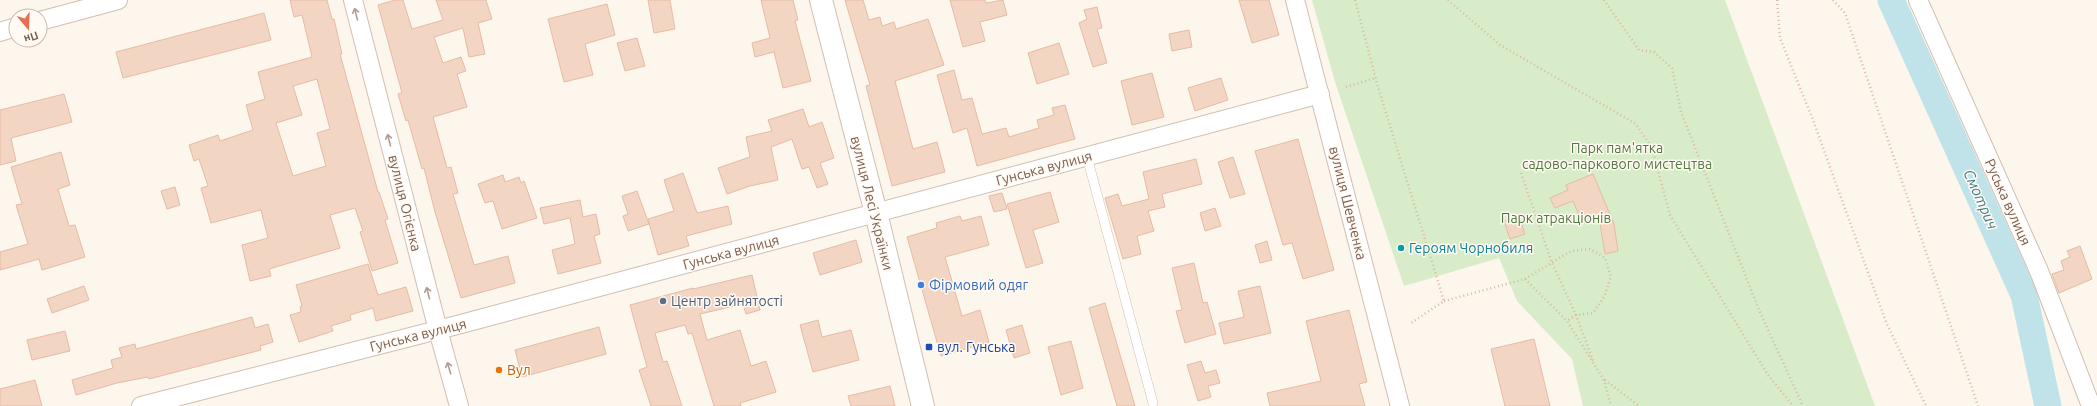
<svg xmlns="http://www.w3.org/2000/svg" width="2097" height="406" viewBox="0 0 2097 406" font-family="Ubuntu,sans-serif">
	<style>
		.green { fill: #d8ecc9 }
		.lines { fill: none; stroke-linecap: round; stroke-linejoin: round }
		.river { stroke: #bfe3e8; stroke-width: 27 }
		.building { fill: #f3d5c3; stroke: #e6bba3; fill-rule: evenodd }
		.service-casing { stroke: #d1beb0; stroke-width: 10 }
		.minor-casing { stroke: #d1beb0; stroke-width: 20 }
		.tertiary-casing { stroke: #d1beb0; stroke-width: 24 }
		.path { stroke: #d9b8a5; stroke-width: 2.5; stroke-dasharray: 1 3; stroke-linecap: butt }
		.service { stroke: #fff; stroke-width: 9 }
		.minor { stroke: #fff; stroke-width: 18 }
		.tertiary { stroke: #fff; stroke-width: 22 }
		.oneway { stroke: #af9d94 }
		.culture-dot { fill: #0f9aa8; stroke: #fffaf3; stroke-width: 1.5 }
		.shop-dot { fill: #3f7fe0; stroke: #fffaf3; stroke-width: 1.5 }
		.service-dot { fill: #5c6f8a; stroke: #fffaf3; stroke-width: 1.5 }
		.transit-dot { fill: #1a4fb4; stroke: #fffaf3; stroke-width: 1.5 }
		.food-dot { fill: #e8710a; stroke: #fffaf3; stroke-width: 1.5 }
		.labels { text-anchor: middle; dominant-baseline: central; stroke-width: 3; stroke-linejoin: round; paint-order: stroke }
		.park-label { font-size: 14px; fill: #537a41; stroke: #fffaf3 }
		.street-label { font-size: 14px; fill: #7a5c4d; stroke: #fffaf3 }
		.culture-label { font-size: 14px; fill: #0d838f; stroke: #fffaf3; text-anchor: start }
		.shop-label { font-size: 14px; fill: #366cbe; stroke: #fffaf3; text-anchor: start }
		.service-label { font-size: 14px; fill: #4e5e75; stroke: #fffaf3; text-anchor: start }
		.transit-label { font-size: 14px; fill: #164399; stroke: #fffaf3; text-anchor: start }
		.food-label { font-size: 14px; fill: #c56008; stroke: #fffaf3; text-anchor: start }
		.water-label { font-size: 15px; font-style: italic; fill: #437c86; stroke: #fffaf3 }
	</style>
	<rect width="100%" height="100%" fill="#fdf6ec"/>
	<path class="green" d="M1312 0H1725L1875 406H1583L1572 359 1517 301 1499 258 1404 286 1335 82Z"/>
	<g class="lines">
		<path class="river" d="M1891 0 2024 295 2048 406"/>
	</g>
	<g class="building">
		<path d="M290 0H327L332 19H334L342 54H340L378 192H379L388 219 385 220 398 263 372 271 360 232 363 231 355 208 330 215 340 248 269 269 271 276 250 281 242 245 268 238 261 210 211 223 201 188 208 186 199 159 194 161 189 145 218 135 220 141 253 130 246 105 265 99 258 72 312 57 302 15 294 17ZM317 79 330 129 317 133 326 166 293 176 276 123 302 115 293 86Z"/>
		<path d="M395 0H403L412 29 443 20 436 0H486L492 19 478 23 485 54 469 57 463 28 434 37 443 63 461 57 466 71 457 74 467 107 433 117 447 168 451 167 458 193 453 194 474 265 508 256 515 283 461 298 435 212 424 168 422 169 408 120 406 121 398 94 402 93 378 5Z"/>
		<path d="M648 0H670L675 29 654 33Z"/>
		<path d="M761 0H793L798 20 795 21 811 81 783 88 774 52 755 57 752 43 770 38Z"/>
		<path d="M845 0H863L869 20 880 17 882 26 894 22 896 29 928 19 944 65 895 81 913 149 937 142 945 172 892 186 866 86 870 85Z"/>
		<path d="M950 0H985L986 3 1003 0 1007 15 980 22 985 41 963 47Z"/>
		<path d="M1239 0H1269L1279 35 1252 43Z"/>
		<path d="M607 4 615 35 585 44 593 75 564 82 548 19Z"/>
		<path d="M1097 7 1102 28 1097 29 1107 63 1093 67 1079 23 1087 19 1084 10Z"/>
		<path d="M264 13 271 40 123 78 116 52Z"/>
		<path d="M1189 30 1192 47 1172 51 1169 34Z"/>
		<path d="M637 38 645 66 625 71 617 43Z"/>
		<path d="M1059 43 1069 74 1037 84 1028 53Z"/>
		<path d="M954 70 962 100 972 98 982 134 1006 128 1009 137 1039 128 1037 120 1054 115 1052 108 1065 105 1075 139 977 166 967 128 953 133 937 75Z"/>
		<path d="M1152 73 1164 117 1132 125 1121 81Z"/>
		<path d="M1221 78 1228 100 1195 111 1188 88Z"/>
		<path d="M64 94 72 122 11 138 16 161 0 165V110Z"/>
		<path d="M803 109 809 127 822 122 834 158 820 163 828 184 817 188 809 167 802 169 792 139 771 147 778 180 750 186 727 194 718 168 750 157 746 137 772 131 768 120Z"/>
		<path d="M1298 139 1334 270 1303 279 1292 243 1283 245 1255 151Z"/>
		<path d="M61 152 70 185 58 189 69 226 75 225 85 257 42 270 39 259 0 270V252L28 244 16 205 22 204 11 167Z"/>
		<path d="M1233 157 1245 194 1230 198 1218 162Z"/>
		<path d="M1196 159 1202 184 1162 194 1165 207 1148 211 1154 231 1137 236 1141 254 1123 259 1105 198 1118 194 1122 206 1149 199 1143 172Z"/>
		<path d="M683 173 697 213 728 206 732 224 686 236 689 246 658 255 648 219 674 211 664 180Z"/>
		<path d="M1593 174 1614 224 1618 251 1605 254 1599 217 1583 224 1573 201 1555 208 1550 198 1568 190 1566 185Z"/>
		<path d="M503 175 505 182 519 177 521 183 524 181 537 218 502 229 493 201 485 203 478 184Z"/>
		<path d="M175 187 180 205 167 209 161 191Z"/>
		<path d="M637 191 649 224 628 231 623 216 628 214 622 196Z"/>
		<path d="M1050 192 1059 222 1033 230 1043 263 1026 268 1007 204Z"/>
		<path d="M1002 193 1007 209 994 212 989 196Z"/>
		<path d="M580 200 583 217 596 214 600 234 594 236 601 263 558 274 552 250 575 244 570 218 544 224 540 208Z"/>
		<path d="M1215 208 1221 226 1205 231 1200 213Z"/>
		<path d="M960 216 962 221 981 216 989 245 945 257 962 316 980 310 989 342 941 356 907 237 937 228 936 223Z"/>
		<path d="M1519 216 1525 234 1510 239 1504 221Z"/>
		<path d="M856 240 862 262 820 275 813 253Z"/>
		<path d="M1267 241 1272 260 1260 263 1255 245Z"/>
		<path d="M2080 246 2092 279 2059 293 2052 274 2064 270 2061 261 2070 257 2067 251Z"/>
		<path d="M1194 263 1203 303 1207 302 1216 334 1185 343 1176 311 1182 310 1172 268Z"/>
		<path d="M368 264 378 295 406 287 413 311 376 321 373 308 350 315 351 320 331 326 333 331 299 342 290 315 301 312 300 307 302 306 296 285Z"/>
		<path d="M752 275 760 310 746 314 743 304 700 314 707 340 740 330 751 366 766 361 776 392 740 403 741 406H714L692 333 688 334 685 325 655 333 663 362 667 361 682 406H651L639 370 647 367 630 305 693 288V289Z"/>
		<path d="M84 286 89 300 52 313 47 299Z"/>
		<path d="M1260 286 1271 333 1224 344 1219 323 1244 317 1238 291Z"/>
		<path d="M1105 303 1135 406H1117L1089 308Z"/>
		<path d="M1349 310 1367 382 1359 384 1365 406H1270L1267 393 1321 381 1306 321Z"/>
		<path d="M252 317 255 328 268 324 273 342 260 346 261 350 149 379 148 377 117 383 76 395 72 380 113 368 111 360 122 357 119 348 135 344 136 349Z"/>
		<path d="M818 320 822 337 851 330 859 360 813 372 800 325Z"/>
		<path d="M1022 325 1030 353 1014 358 1006 330Z"/>
		<path d="M599 327 606 354 522 377 515 350Z"/>
		<path d="M65 331 70 351 32 360 27 340Z"/>
		<path d="M1534 339 1550 406H1505L1491 349Z"/>
		<path d="M1071 341 1083 388 1061 395 1048 347Z"/>
		<path d="M1201 361 1205 373 1216 370 1220 383 1208 386 1211 397 1198 401 1187 365Z"/>
		<path d="M35 380 42 406H0V389Z"/>
		<path d="M890 386 895 406H851L848 396Z"/>
	</g>
	<g class="lines">
		<g class="service-casing">
			<path id="service" d="M1087 157 1153 403"/>
		</g>
		<g class="minor-casing">
			<g id="minor">
				<path d="M353 0 438 330 459 406"/>
				<path d="M1295 0 1400 406"/>
				<path d="M1918 0 2039 271 2091 406"/>
				<path d="M40 21 118 0"/>
				<path d="M0 32 16 27"/>
				<path d="M141 406 461 324 1320 94"/>
			</g>
		</g>
		<g class="tertiary-casing">
			<path id="tertiary" d="M821 0 876 213 923 406"/>
		</g>
		<g class="path">
			<path d="M1355 0 1378 87 1444 301 1411 323"/>
			<path d="M1448 0 1500 45 1636 124 1652 148 1670 215 1768 375 1793 406"/>
			<path d="M1604 0 1639 50 1654 52 1672 68 1681 112 1759 310 1803 406"/>
			<path d="M1777 0 1780 38 1813 120 1886 322 1926 406"/>
			<path d="M1833 0 1845 13 1978 406"/>
			<path d="M1346 87 1375 78"/>
			<path d="M1521 173 1552 263 1576 315 1594 363"/>
			<path d="M1525 279 1571 251 1590 249 1605 258 1611 277 1604 297 1593 313 1576 315 1567 321"/>
			<path d="M1444 301 1525 279 1567 321 1604 380 1611 406"/>
			<path d="M1605 380 1639 406"/>
		</g>
		<use href="#service" class="service"/>
		<use href="#minor" class="minor"/>
		<use href="#tertiary" class="tertiary"/>
	</g>
	<defs><path id="oneway-shaft" d="M-6 0H5M1.5-3L5.5 0L1.5 3" fill="none" stroke-width="1.6" stroke-linecap="round" stroke-linejoin="round"/></defs>
	<g class="oneway">
		<use href="#oneway-shaft" transform="translate(356 14) rotate(-104)"/>
		<use href="#oneway-shaft" transform="translate(389 140) rotate(-104)"/>
		<use href="#oneway-shaft" transform="translate(428 293) rotate(-104)"/>
		<use href="#oneway-shaft" transform="translate(449 368) rotate(-106)"/>
	</g>
	<circle class="culture-dot" cx="1401" cy="248" r="4"/>
	<circle class="shop-dot" cx="921" cy="285" r="4"/>
	<circle class="service-dot" cx="663" cy="301" r="4"/>
	<rect class="transit-dot" x="925" y="343" width="8" height="8" rx="2"/>
	<circle class="food-dot" cx="499" cy="370" r="4"/>
	<g class="labels">
		<g class="park-label">
			<text x="1617" y="148">Парк пам'ятка<tspan x="1617" dy="16">садово-паркового мистецтва</tspan></text>
			<text x="1556" y="218">Парк атракціонів</text>
		</g>
		<g class="street-label">
			<text transform="translate(1044 168) rotate(-15)">Гунська вулиця</text>
			<text transform="translate(2008 202) rotate(66)">Руська вулиця</text>
			<text transform="translate(405 203) rotate(76)">вулиця Огієнка</text>
			<text transform="translate(872 203) rotate(76)">вулиця Лесі Українки</text>
			<text transform="translate(1348 203) rotate(76)">вулиця Шевченка</text>
			<text transform="translate(731 252) rotate(-15)">Гунська вулиця</text>
			<text transform="translate(418 335) rotate(-14)">Гунська вулиця</text>
		</g>
		<g class="culture-label">
			<text x="1409" y="248">Героям Чорнобиля</text>
		</g>
		<g class="shop-label">
			<text x="929" y="285">Фірмовий одяг</text>
		</g>
		<g class="service-label">
			<text x="671" y="301">Центр зайнятості</text>
		</g>
		<g class="transit-label">
			<text x="937" y="347">вул. Гунська</text>
		</g>
		<g class="food-label">
			<text x="507" y="370">Вул</text>
		</g>
		<g class="water-label">
			<text transform="translate(1981 199) rotate(66)">Смотрич</text>
		</g>
	</g>
	<g transform="translate(28 28) rotate(161)"><circle r="19" fill="#fffaf3" stroke="#cabbb1"/>
	<path d="M0-3L7 15L0 10L-7 15Z" fill="#e76f51"/>
	<text y="-6" font-size="11" font-weight="bold" text-anchor="middle" fill="#7a5c4d">Пн</text>
	</g>
</svg>
